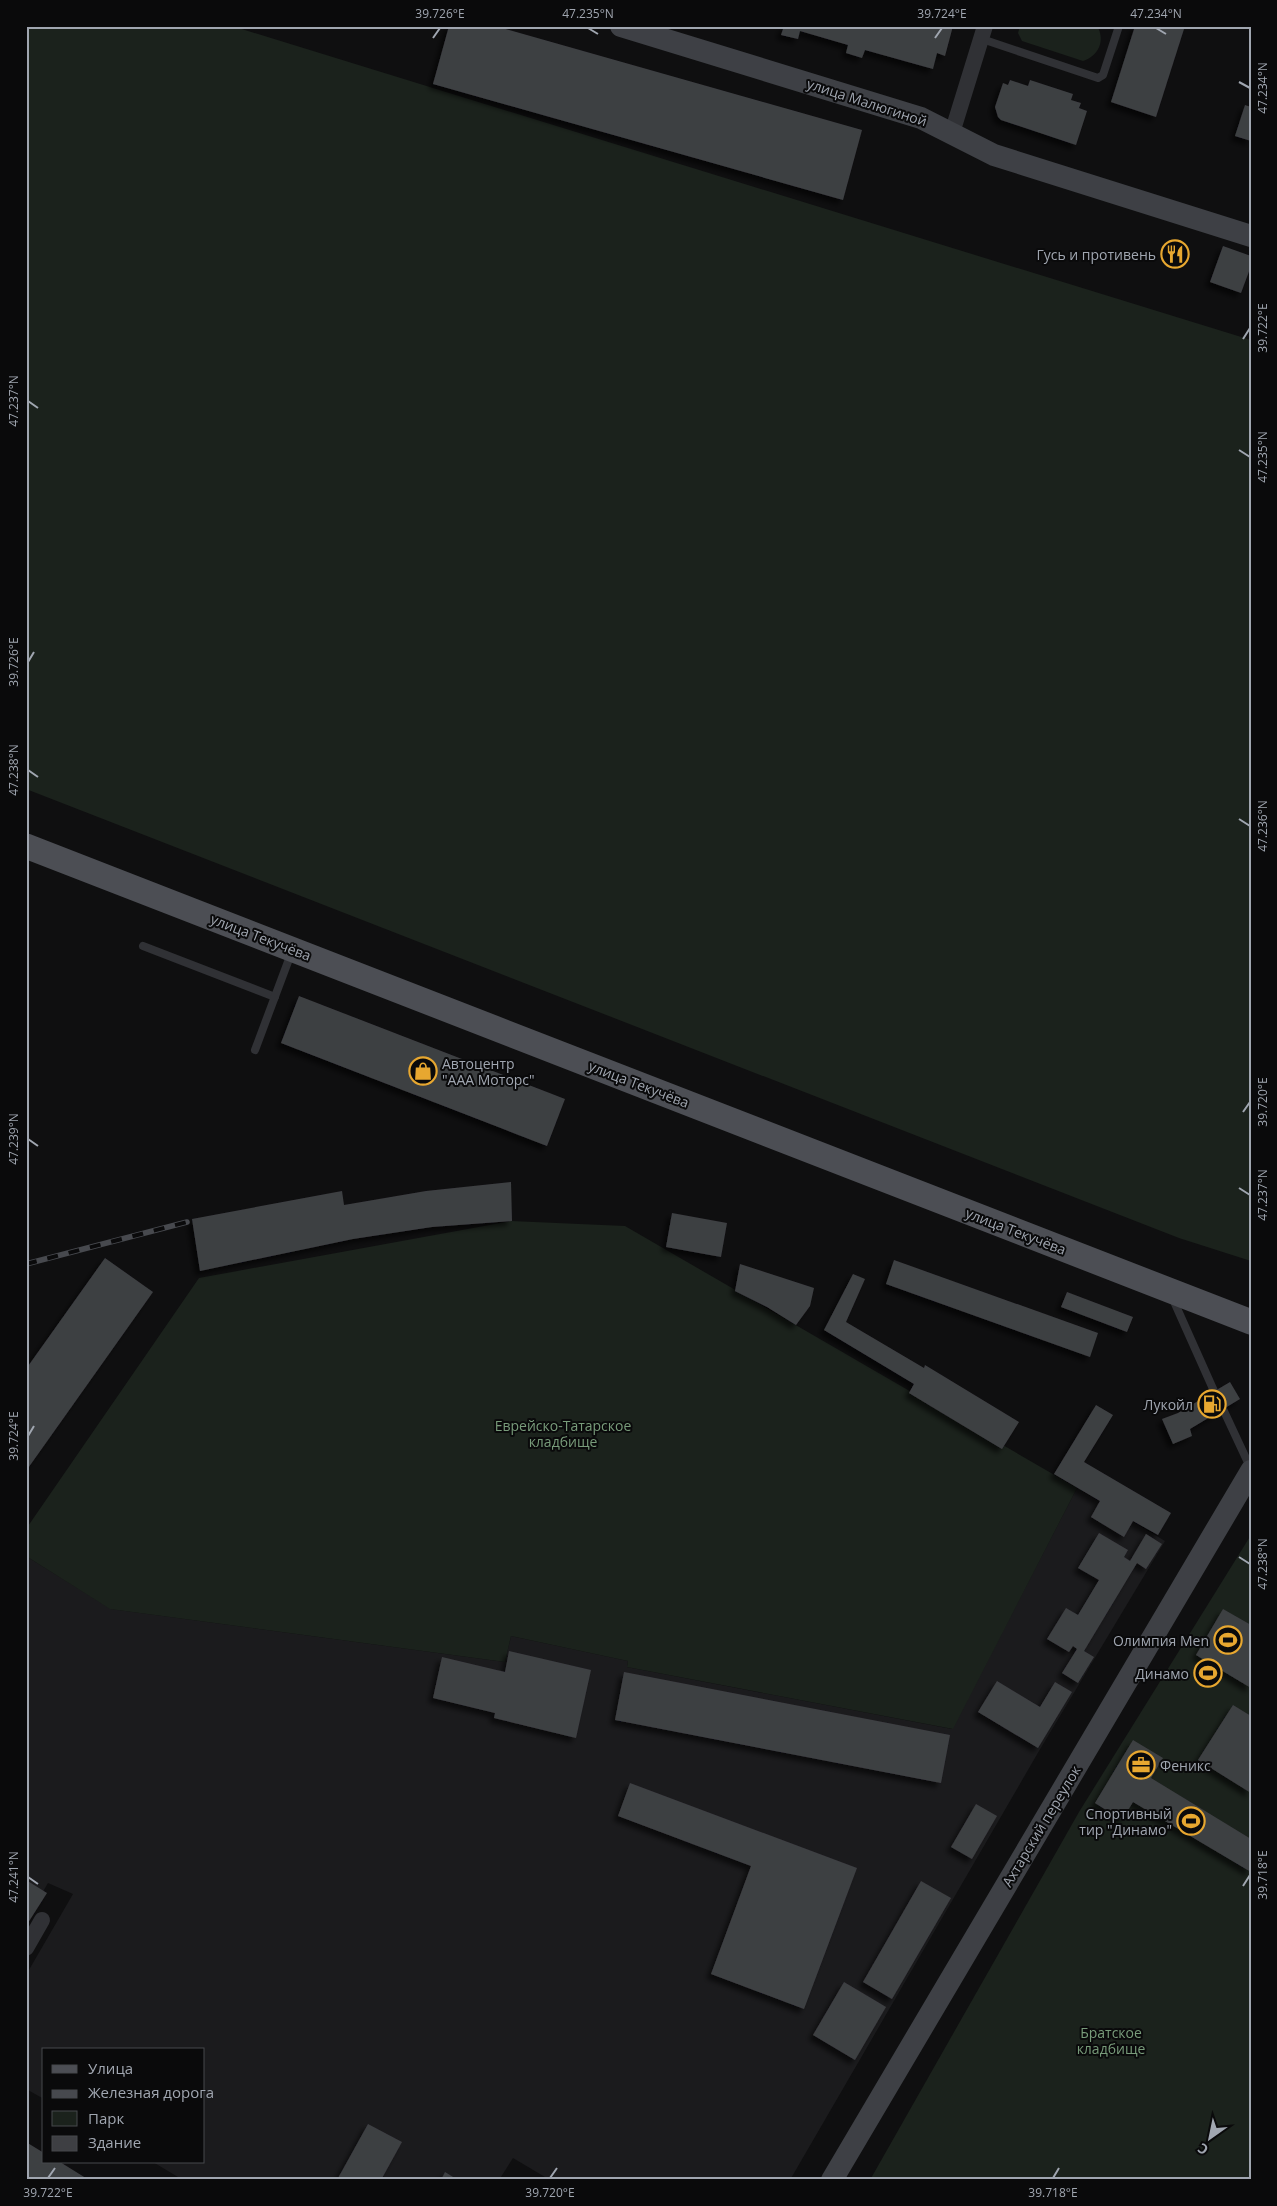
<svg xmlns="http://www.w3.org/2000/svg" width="1277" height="2206" viewBox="0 0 1277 2206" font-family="'Open Sans',sans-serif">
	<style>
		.built { fill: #1b1b1d }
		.green { fill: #1b221c }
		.building { fill: #3e3f43; filter: url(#shadow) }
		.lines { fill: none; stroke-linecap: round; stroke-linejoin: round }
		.lane { stroke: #303135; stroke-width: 8 }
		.street { stroke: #303135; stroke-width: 16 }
		.secondary { stroke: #3e4045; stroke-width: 22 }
		.primary { stroke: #4c4e54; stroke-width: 25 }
		.rail-casing { stroke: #47494e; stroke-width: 5.5 }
		.rail { stroke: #0a0a0b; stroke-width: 4; stroke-dasharray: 11; stroke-linecap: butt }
		.ticks { fill: none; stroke: #a0a6b0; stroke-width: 2 }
		.labels { text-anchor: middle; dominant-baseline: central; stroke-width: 4; stroke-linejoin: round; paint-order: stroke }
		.street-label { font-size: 14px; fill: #a0a6b0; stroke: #0a0a0b }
		.poi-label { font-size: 14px; fill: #a0a6b0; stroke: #0a0a0b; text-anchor: end }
		.park-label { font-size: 14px; fill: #789b7a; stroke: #0a0a0b }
		.neatline { fill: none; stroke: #a0a6b0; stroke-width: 2 }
		.ticks-label { font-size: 12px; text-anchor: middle; fill: #a0a6b0 }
	</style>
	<defs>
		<filter id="shadow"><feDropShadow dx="-4.5" dy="4.5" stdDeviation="2.5" flood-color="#0009"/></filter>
	</defs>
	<rect width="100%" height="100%" fill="#0f0f10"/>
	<path class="built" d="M1077 1488 1165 1541 1039 1751 790 2180H550L513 2158 499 2180H183L153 2162H204V2050H44V2099L26 2089V1975L73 1894 48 1883 26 1921V1556L111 1609 505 1662 511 1636 628 1661 627 1667 952 1729Z"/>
	<g class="green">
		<path d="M26 26H232L1251 340V1261L1179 1238 26 789Z"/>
		<path d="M1020 26H1097C1106 41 1098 56 1083 61L1022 41 1018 33Z"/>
		<path d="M511 1221 625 1226 1077 1488 953 1729 627 1667 628 1661 511 1636 505 1662 110 1609 26 1556V1529L199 1278Z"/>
		<path d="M1251 1535V2180H870L1079 1812Z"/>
	</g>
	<g class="building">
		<path d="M449 26H495L862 130 843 200 433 84Z"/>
		<path d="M784 26 914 28 953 26 945 56 937 53 933 69 865 50 862 58 846 53 848 45 800 31 798 39 781 35Z"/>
		<path d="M1135 26H1177L1184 29 1156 117 1111 102Z"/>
		<path d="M1010 80 1028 86 1030 80 1073 94 1071 100 1081 103 1079 108 1087 111 1076 145 1001 120 998 117 995 107 1003 83 1008 85Z"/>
		<path d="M1245 105 1251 107V141L1235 136Z"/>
		<path d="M1223 246 1251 256V266L1241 293 1210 282Z"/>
		<path d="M299 996 565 1099 547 1146 281 1043Z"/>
		<path d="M511 1182 512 1221 432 1227 353 1239 200 1271 192 1219 342 1191 344 1205 426 1191Z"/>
		<path d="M672 1213 727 1223 721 1257 666 1247Z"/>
		<path d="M105 1258 153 1292 26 1471V1369Z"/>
		<path d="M894 1260 1098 1333 1090 1357 886 1284Z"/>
		<path d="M740 1264 814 1288 810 1306 796 1325 767 1307 735 1291Z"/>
		<path d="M853 1274 865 1279 846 1322 924 1368 925 1365 1019 1422 1002 1449 909 1393 914 1384 824 1330Z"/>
		<path d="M1067 1292 1133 1317 1127 1332 1061 1307Z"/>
		<path d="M1230 1382 1240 1399 1190 1429 1192 1436 1173 1444 1162 1419 1178 1413Z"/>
		<path d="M1096 1405 1113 1415 1084 1462 1171 1513 1158 1535 1133 1521 1124 1537 1091 1517 1100 1501 1054 1474Z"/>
		<path d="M1099 1533 1128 1550 1124 1557 1130 1561 1146 1534 1162 1544 1146 1569 1137 1563 1084 1651 1094 1657 1078 1683 1062 1673 1077 1649 1073 1646 1069 1652 1047 1639 1066 1608 1078 1615 1099 1580 1078 1568Z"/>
		<path d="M1223 1609 1251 1625V1688L1196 1655Z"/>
		<path d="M509 1651 591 1670 576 1738 494 1718 495 1713 433 1698 442 1657 505 1672Z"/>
		<path d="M624 1672 950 1735 941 1783 615 1720Z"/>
		<path d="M997 1681 1040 1707 1055 1682 1072 1692 1038 1748 978 1712Z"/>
		<path d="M1233 1705 1251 1716V1793L1198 1760Z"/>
		<path d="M1133 1740 1163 1758 1151 1778 1251 1839V1872L1133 1802 1122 1820 1095 1803Z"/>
		<path d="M630 1783 857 1868 804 2009 711 1974 751 1866 618 1816Z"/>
		<path d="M976 1804 997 1816 972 1859 951 1847Z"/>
		<path d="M26 1880 47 1893 26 1926Z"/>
		<path d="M921 1881 951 1898 892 1999 863 1982Z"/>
		<path d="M844 1982 886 2007 855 2060 813 2035Z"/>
		<path d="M368 2124 402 2142 381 2180H337Z"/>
		<path d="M26 2142 44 2153V2162H60L89 2180H26Z"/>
		<path d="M445 2172 458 2180H441Z"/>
	</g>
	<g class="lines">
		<g class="lane">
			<path d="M982 39 1098 78 1103 75 1119 26"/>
			<path d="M143 946 275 997"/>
			<path d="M255 1050 292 951"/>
			<path d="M1172 1297 1214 1391"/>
			<path d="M1223 1409 1251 1469"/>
		</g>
		<g class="street">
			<path d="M952 133 985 26"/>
			<path d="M26 1948 42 1920"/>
		</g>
		<g class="secondary">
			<path d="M621 26 921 118 994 155 1251 236"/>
			<path d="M832 2180 1251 1471"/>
		</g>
		<path class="primary" d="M26 846 1251 1322"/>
		<g class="rail-casing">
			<path id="rail" d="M26 1264 187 1222"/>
		</g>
		<use href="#rail" class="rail"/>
	</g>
	<path class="ticks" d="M588 28 598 34M1156 28 1166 34M433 38 440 28M935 38 942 28M1239 82 1250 88M1243 339 1250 328M28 401 38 408M1239 450 1250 457M28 662 34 652M28 770 38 777M1239 819 1250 826M1243 1112 1250 1102M28 1139 38 1146M1239 1188 1250 1195M28 1436 34 1426M1239 1557 1250 1564M28 1877 38 1884M1243 1886 1250 1875M48 2178 55 2168M550 2178 557 2168M1053 2178 1059 2168"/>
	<defs>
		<g id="restaurant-ring" transform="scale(1.4375)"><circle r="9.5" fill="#0a0a0b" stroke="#e7a730" stroke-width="1.5"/><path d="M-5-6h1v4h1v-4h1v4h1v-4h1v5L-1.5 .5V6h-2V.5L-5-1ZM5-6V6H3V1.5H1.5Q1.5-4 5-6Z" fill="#e7a730"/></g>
		<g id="shop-ring" transform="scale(1.4375)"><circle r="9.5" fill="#0a0a0b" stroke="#e7a730" stroke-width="1.5"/><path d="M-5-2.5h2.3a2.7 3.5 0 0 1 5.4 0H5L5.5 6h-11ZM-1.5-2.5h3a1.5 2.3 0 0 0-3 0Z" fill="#e7a730"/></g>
		<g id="fuel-ring" transform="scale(1.4375)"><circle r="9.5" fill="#0a0a0b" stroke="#e7a730" stroke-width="1.5"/><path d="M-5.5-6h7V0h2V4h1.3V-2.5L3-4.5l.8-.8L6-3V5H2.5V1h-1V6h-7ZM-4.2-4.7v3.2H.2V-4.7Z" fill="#e7a730"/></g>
		<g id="stadium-ring" transform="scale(1.4375)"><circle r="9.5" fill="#0a0a0b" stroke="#e7a730" stroke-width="1.5"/><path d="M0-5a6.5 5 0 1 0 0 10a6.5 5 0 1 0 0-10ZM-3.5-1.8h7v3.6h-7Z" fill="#e7a730"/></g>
		<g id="office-ring" transform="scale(1.4375)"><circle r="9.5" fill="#0a0a0b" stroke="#e7a730" stroke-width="1.5"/><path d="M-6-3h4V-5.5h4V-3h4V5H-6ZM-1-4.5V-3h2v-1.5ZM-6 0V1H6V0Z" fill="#e7a730"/></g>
	</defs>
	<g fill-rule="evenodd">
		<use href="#restaurant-ring" x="1175" y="254"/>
		<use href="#shop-ring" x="423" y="1071"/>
		<use href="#fuel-ring" x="1212" y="1404"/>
		<use href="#stadium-ring" x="1228" y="1640"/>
		<use href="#stadium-ring" x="1208" y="1673"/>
		<use href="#office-ring" x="1141" y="1765"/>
		<use href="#stadium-ring" x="1191" y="1821"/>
	</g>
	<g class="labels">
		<g class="street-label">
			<text transform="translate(867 102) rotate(18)">улица Малюгиной</text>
			<text transform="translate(261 937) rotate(21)">улица Текучёва</text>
			<text transform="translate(639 1084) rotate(21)">улица Текучёва</text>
			<text transform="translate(1016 1231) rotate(21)">улица Текучёва</text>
			<text transform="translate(1041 1826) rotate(-59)">Ахтарский переулок</text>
		</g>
		<g class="poi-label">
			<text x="1156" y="254">Гусь и противень</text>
			<text x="442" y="1063" text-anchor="start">Автоцентр<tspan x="442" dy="16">"ААА Моторс"</tspan></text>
			<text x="1193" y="1404">Лукойл</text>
			<text x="1209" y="1640">Олимпия Men</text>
			<text x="1189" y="1673">Динамо</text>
			<text x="1160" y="1765" text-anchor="start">Феникс</text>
			<text x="1172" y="1813">Спортивный<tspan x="1172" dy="16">тир "Динамо"</tspan></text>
		</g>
		<g class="park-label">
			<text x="563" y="1425">Еврейско-Татарское<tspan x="563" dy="16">кладбище</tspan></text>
			<text x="1111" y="2032">Братское<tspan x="1111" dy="16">кладбище</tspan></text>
		</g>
	</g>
	<rect width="1277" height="2206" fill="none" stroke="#0a0a0b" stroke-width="55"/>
	<rect x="42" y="2048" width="162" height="115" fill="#0a0a0b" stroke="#46484d"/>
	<rect x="52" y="2065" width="25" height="8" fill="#4c4e54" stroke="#46484d"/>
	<text x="88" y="2074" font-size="15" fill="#a0a6b0">Улица</text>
	<rect x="52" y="2090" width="25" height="8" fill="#47494e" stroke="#46484d"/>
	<text x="88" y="2098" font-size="15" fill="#a0a6b0">Железная дорога</text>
	<rect x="52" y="2111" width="25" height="15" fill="#1b221c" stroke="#46484d"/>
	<text x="88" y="2124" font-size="15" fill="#a0a6b0">Парк</text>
	<rect x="52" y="2136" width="25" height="15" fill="#3e3f43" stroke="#46484d"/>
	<text x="88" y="2148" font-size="15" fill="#a0a6b0">Здание</text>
	<g transform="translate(1210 2138) rotate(213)" stroke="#0a0a0b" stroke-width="4" paint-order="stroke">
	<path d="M0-4L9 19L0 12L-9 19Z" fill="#a0a6b0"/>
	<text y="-8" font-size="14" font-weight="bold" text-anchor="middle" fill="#a0a6b0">С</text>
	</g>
	<rect x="28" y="28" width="1222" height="2150" class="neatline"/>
	<g class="ticks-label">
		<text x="440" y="18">39.726°E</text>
		<text x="588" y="18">47.235°N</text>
		<text x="942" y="18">39.724°E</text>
		<text x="1156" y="18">47.234°N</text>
		<text transform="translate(1263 88) rotate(-90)" y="4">47.234°N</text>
		<text transform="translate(1263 328) rotate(-90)" y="4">39.722°E</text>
		<text transform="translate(14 401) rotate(-90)" y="4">47.237°N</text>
		<text transform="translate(1263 457) rotate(-90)" y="4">47.235°N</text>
		<text transform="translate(14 662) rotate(-90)" y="4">39.726°E</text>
		<text transform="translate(14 770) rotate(-90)" y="4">47.238°N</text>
		<text transform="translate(1263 826) rotate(-90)" y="4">47.236°N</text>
		<text transform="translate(1263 1102) rotate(-90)" y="4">39.720°E</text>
		<text transform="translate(14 1139) rotate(-90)" y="4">47.239°N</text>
		<text transform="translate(1263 1195) rotate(-90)" y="4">47.237°N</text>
		<text transform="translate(14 1436) rotate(-90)" y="4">39.724°E</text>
		<text transform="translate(1263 1564) rotate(-90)" y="4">47.238°N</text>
		<text transform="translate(1263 1875) rotate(-90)" y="4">39.718°E</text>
		<text transform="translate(14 1877) rotate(-90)" y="4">47.241°N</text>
		<text x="48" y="2197">39.722°E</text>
		<text x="550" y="2197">39.720°E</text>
		<text x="1053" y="2197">39.718°E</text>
	</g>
</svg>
